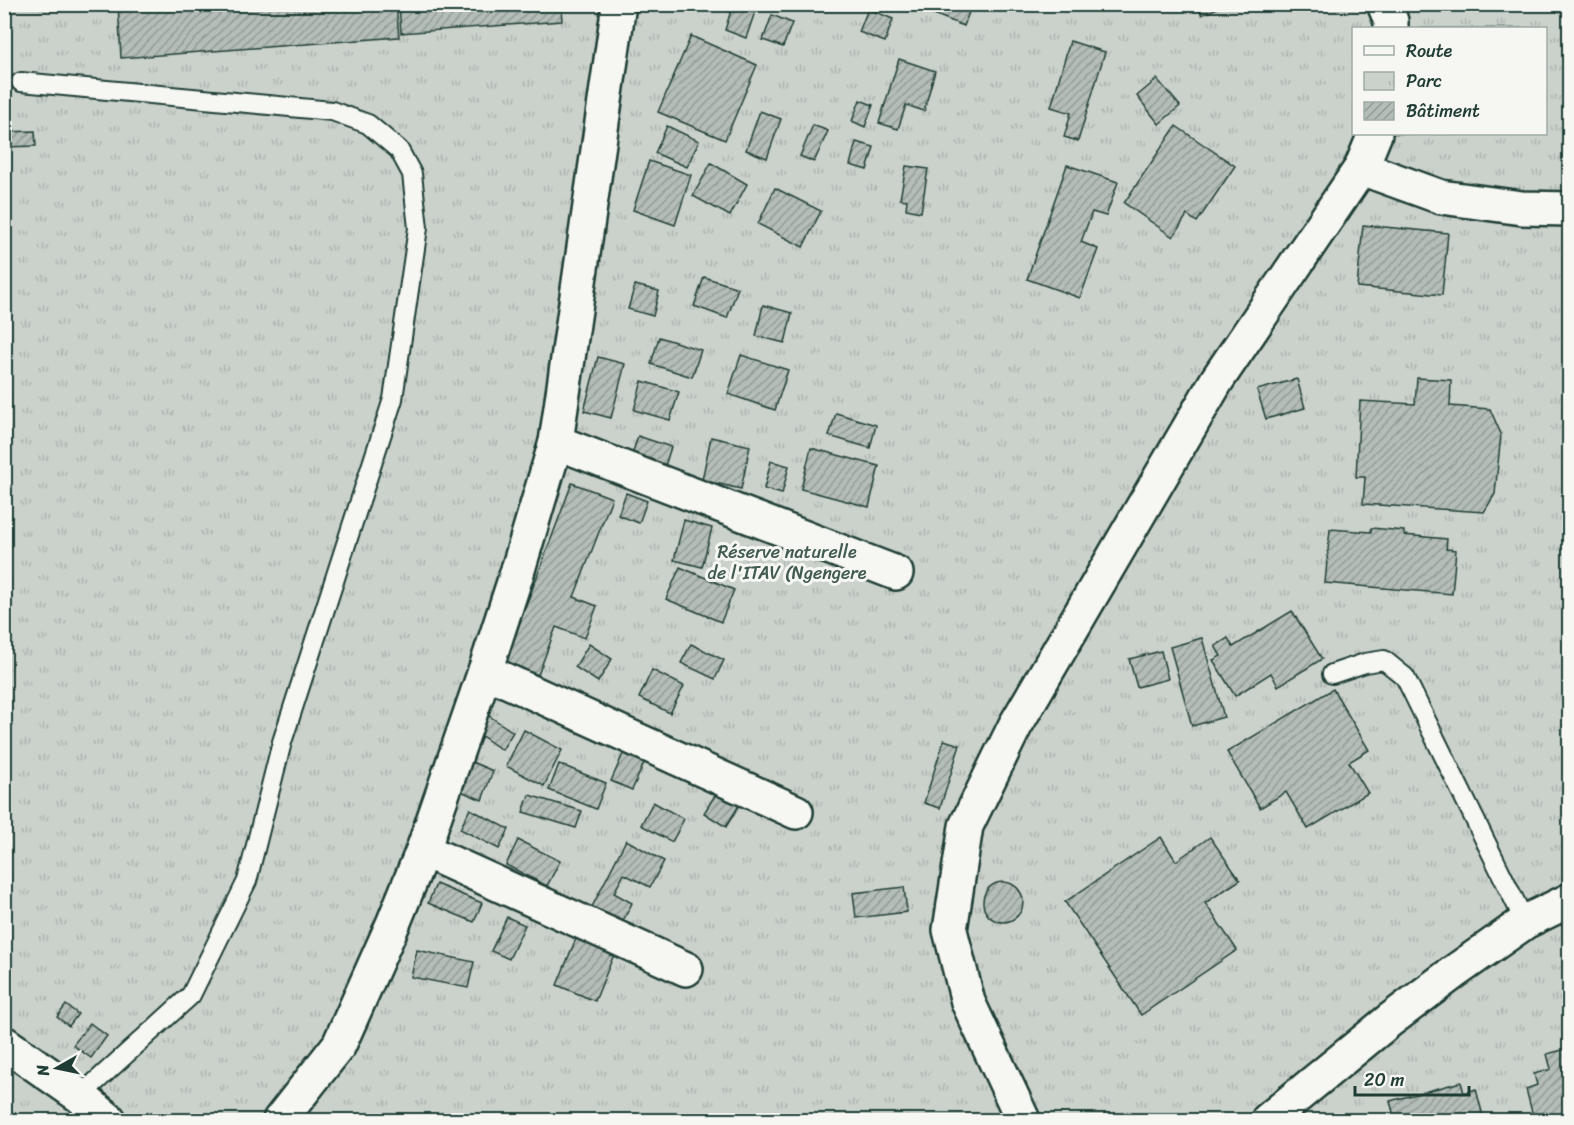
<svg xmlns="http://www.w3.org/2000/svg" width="1574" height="1125" viewBox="0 0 1574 1125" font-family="Sriracha,sans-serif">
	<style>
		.park { fill: url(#park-tufts); stroke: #758880; stroke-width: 1.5; fill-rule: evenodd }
		.building { fill: url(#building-hatch); stroke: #1f3d34; stroke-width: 1.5 }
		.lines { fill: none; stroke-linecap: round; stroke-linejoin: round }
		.lane-casing { stroke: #1f3d34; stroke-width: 22 }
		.street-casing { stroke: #1f3d34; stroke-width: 38 }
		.secondary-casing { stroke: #1f3d34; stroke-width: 38 }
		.lane { stroke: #f6f6f2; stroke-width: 18 }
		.street { stroke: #f6f6f2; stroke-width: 33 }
		.secondary { stroke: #f6f6f2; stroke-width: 33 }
		.labels { text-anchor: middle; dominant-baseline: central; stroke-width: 6; stroke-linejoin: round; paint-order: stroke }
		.park-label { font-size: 18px; fill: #415b52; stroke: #f6f6f2 }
	</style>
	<defs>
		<pattern id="park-tufts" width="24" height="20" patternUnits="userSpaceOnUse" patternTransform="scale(1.5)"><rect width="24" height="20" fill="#cbd2cc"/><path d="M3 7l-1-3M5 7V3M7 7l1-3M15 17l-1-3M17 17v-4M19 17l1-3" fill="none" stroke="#aeb5b0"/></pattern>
		<pattern id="building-hatch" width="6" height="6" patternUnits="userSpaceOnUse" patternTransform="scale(1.5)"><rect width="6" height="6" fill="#b4bdb8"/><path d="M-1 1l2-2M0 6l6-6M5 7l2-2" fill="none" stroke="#929b96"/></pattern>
	</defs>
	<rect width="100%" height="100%" fill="#edefea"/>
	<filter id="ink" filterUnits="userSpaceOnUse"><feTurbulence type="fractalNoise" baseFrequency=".0167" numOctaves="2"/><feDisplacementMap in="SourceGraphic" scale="12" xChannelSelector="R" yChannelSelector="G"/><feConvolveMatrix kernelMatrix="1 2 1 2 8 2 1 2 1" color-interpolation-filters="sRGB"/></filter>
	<g filter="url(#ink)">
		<path class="park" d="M4 5H1569V1120H11L5 1117ZM1354 28H1546V134H1354Z"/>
		<g class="building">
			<path d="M118 4H396L399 37 121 58Z"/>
			<path d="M399 4H561L562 21 401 33Z"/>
			<path d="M733 4H743L756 9 746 38 725 30Z"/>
			<path d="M908 4H972L964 26Z"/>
			<path d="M1197 4H1226L1202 15Z"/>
			<path d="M868 9 893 19 885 42 859 32Z"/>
			<path d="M772 15 792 23 783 47 763 40Z"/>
			<path d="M691 36 757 65 725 140 658 112Z"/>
			<path d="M1070 41 1105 52 1078 141 1064 137 1071 113 1051 107Z"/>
			<path d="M899 59 935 71 924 111 906 105 898 129 879 123Z"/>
			<path d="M1157 79 1180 106 1159 124 1137 96Z"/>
			<path d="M860 100 873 105 865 127 852 121Z"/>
			<path d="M760 111 781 119 767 158 746 150Z"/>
			<path d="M813 125 828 131 814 162 800 156Z"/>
			<path d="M667 126 699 141 687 167 655 153Z"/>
			<path d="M1176 126 1235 166 1197 222 1187 215 1173 237 1124 203Z"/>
			<path d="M35 131 36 146 4 147V132Z"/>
			<path d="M856 142 874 147 867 170 850 165Z"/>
			<path d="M649 161 691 175 675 225 633 210Z"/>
			<path d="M711 163 747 184 730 216 693 196Z"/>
			<path d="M1067 165 1118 182 1106 216 1092 212 1081 242 1098 249 1080 298 1027 279Z"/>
			<path d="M906 166 928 169 921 212 906 209 907 200 900 199Z"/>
			<path d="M775 188 821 211 803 247 758 224Z"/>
			<path d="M1363 225 1448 233 1442 295 1357 287Z"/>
			<path d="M704 277 738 288 727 318 694 306Z"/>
			<path d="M635 285 659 291 653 316 628 309Z"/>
			<path d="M763 305 792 313 785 343 756 336Z"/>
			<path d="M659 337 701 350 692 377 651 364Z"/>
			<path d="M741 355 788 370 775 410 728 394Z"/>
			<path d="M598 357 625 364 611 418 584 411Z"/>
			<path d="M1417 378 1451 380 1450 406 1490 409 1501 434 1495 494 1484 512 1363 504 1365 477H1356L1360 401 1415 404Z"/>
			<path d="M1297 379 1305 408 1266 419 1257 390Z"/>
			<path d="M642 381 679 392 670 420 634 410Z"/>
			<path d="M836 413 876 425 870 448 829 436Z"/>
			<path d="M638 436 671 447 664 469 631 458Z"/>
			<path d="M711 437 750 446 741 489 702 480Z"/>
			<path d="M811 448 879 466 869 507 801 489Z"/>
			<path d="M771 461 789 466 782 494 764 489Z"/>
			<path d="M572 483 612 498 574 597 597 606 585 638 556 627 538 675 505 662Z"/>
			<path d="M626 493 647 501 639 523 618 515Z"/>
			<path d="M684 520 712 528 702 567 674 560Z"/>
			<path d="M1371 528 1404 531V535L1447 539 1446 549 1456 550 1452 594 1325 583 1330 529 1371 532Z"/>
			<path d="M680 567 734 590 721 622 666 599Z"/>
			<path d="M1292 611 1322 659 1278 686 1271 673 1235 696 1213 660 1221 656 1215 646 1228 638 1233 647Z"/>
			<path d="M1202 638 1224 717 1192 726 1170 647Z"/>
			<path d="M589 644 612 659 598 682 575 667Z"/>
			<path d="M691 644 724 660 715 679 681 663Z"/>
			<path d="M1161 651 1168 679 1137 687 1129 659Z"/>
			<path d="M652 670 684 686 670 713 639 698Z"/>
			<path d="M1333 689 1369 750 1349 762 1368 793 1308 829 1286 792 1260 808 1227 752Z"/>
			<path d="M485 713 513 732 502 750 473 730Z"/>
			<path d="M524 730 562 750 544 786 506 766Z"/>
			<path d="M944 740 960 745 940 808 924 803Z"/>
			<path d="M627 745 648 754 632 790 611 781Z"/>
			<path d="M460 757 493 771 482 800 449 786Z"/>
			<path d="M559 764 606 783 596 809 549 790Z"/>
			<path d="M722 784 744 797 726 827 704 813Z"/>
			<path d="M529 795 582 811 576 828 523 812Z"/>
			<path d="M653 802 684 819 672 842 641 825Z"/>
			<path d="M470 809 509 829 499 849 460 829Z"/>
			<path d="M1161 837 1176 861 1210 837 1240 880 1205 903 1237 950 1141 1015 1065 902Z"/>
			<path d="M518 840 560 861 547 886 506 865Z"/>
			<path d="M626 840 664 861 650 887 624 874 614 893 632 903 621 925 591 909Z"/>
			<circle cx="1003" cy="902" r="20"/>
			<path d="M436 884 482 903 474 922 428 903Z"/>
			<path d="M904 887 907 912 856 918 853 893Z"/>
			<path d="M507 917 525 925 509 959 491 951Z"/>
			<path d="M577 936 615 952 595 1001 557 985Z"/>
			<path d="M417 950 474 962 468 988 411 977Z"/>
			<path d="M66 1005 78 1014 69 1026 57 1017Z"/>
			<path d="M90 1023 107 1036 91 1058 73 1045Z"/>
			<path d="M1570 1048V1120H1534L1526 1089 1537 1085 1534 1074 1551 1069 1547 1054Z"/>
			<path d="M1461 1082 1464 1093 1476 1089 1484 1120H1395L1390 1101Z"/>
		</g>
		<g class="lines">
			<g class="lane-casing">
				<g id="lane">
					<path d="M21 82 332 111 368 124 399 150 412 174 418 228 393 399 282 742 247 881 191 995 80 1096"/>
					<path d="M1332 674 1365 663 1384 660 1405 677 1525 922"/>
				</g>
			</g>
			<g class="street-casing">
				<g id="street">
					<path d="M1384 4 1391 21V28"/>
					<path d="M1361 168 1441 197 1522 208 1570 209"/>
					<path d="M556 442 896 573"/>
					<path d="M485 671 796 812"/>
					<path d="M423 850 686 969"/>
					<path d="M280 1120 339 1045 393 924 423 850 485 671 517 573 556 442 619 4"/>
					<path d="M1023 1120 968 1002 950 930 966 826 1015 726 1217 380 1361 168 1375 134"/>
					<path d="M1268 1120 1390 1020 1454 972 1525 922 1570 900"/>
				</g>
			</g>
			<g class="secondary-casing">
				<path id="secondary" d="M4 1043 80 1096 109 1120"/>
			</g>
			<use href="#lane" class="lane"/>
			<use href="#street" class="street"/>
			<use href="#secondary" class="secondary"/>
		</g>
	</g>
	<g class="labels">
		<g class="park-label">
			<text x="787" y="552">Réserve naturelle<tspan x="787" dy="21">de l'ITAV (Ngengere</tspan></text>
		</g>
	</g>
	<rect width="1574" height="1125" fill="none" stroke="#f6f6f2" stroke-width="24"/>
	<rect x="12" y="12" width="1550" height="1101" fill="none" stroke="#1f3d34" stroke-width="2" filter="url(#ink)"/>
	<rect x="1352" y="27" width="195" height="108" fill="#f6f6f2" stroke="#a0aca6" stroke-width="1.5"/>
	<rect x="1364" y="46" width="30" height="9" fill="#f6f6f2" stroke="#a0aca6" stroke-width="1.5"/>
	<text x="1406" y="57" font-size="18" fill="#1f3d34">Route</text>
	<rect x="1364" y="72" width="30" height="18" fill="url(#park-tufts)" stroke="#a0aca6" stroke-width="1.5"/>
	<text x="1406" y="87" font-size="18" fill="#1f3d34">Parc</text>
	<rect x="1364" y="102" width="30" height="18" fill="url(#building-hatch)" stroke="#a0aca6" stroke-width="1.5"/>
	<text x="1406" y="117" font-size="18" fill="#1f3d34">Bâtiment</text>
	<g transform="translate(57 1068) rotate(261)" stroke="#f6f6f2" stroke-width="4.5" paint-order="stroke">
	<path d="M0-4.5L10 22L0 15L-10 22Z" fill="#1f3d34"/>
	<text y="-9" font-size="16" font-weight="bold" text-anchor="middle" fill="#1f3d34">N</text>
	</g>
	<path d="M1355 1086v9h114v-9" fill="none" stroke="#1f3d34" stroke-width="3"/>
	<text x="1364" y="1086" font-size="18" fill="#1f3d34" stroke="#f6f6f2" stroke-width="4.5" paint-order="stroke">20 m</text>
</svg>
